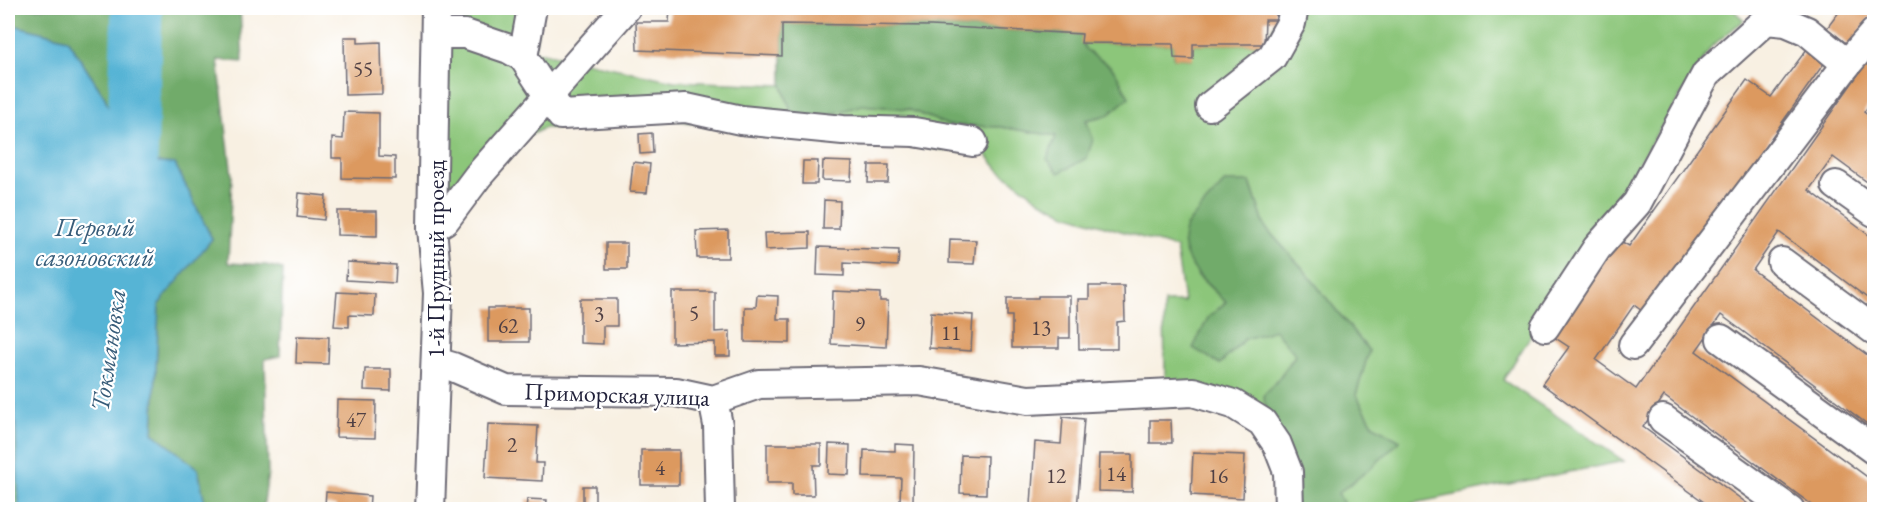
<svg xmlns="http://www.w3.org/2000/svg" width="1882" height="517" viewBox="0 0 1882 517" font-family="'EB Garamond',serif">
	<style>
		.green { fill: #8cc67a; stroke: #57745a; stroke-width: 1.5 }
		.forest { fill: #71ab6a; stroke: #4a6652; stroke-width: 1.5 }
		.water { fill: #56b4d5; stroke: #3c6b88; stroke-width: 1.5 }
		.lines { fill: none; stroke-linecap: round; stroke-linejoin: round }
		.river { stroke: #56b4d5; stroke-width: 51 }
		.building { fill: #dc995f }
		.minor-casing { stroke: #6d6a75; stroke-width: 32 }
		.minor { stroke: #fff; stroke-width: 28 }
		.labels { text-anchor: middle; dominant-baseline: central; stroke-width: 4.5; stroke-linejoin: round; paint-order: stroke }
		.number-label { font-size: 21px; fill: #504044 }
		.street-label { font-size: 24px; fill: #22223b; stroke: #fff }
		.water-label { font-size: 26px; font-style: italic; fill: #375c79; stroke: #fff }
	</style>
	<rect width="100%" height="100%" fill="#fff"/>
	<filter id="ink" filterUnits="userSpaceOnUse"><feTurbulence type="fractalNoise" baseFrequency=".0167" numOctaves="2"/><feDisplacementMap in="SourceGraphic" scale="12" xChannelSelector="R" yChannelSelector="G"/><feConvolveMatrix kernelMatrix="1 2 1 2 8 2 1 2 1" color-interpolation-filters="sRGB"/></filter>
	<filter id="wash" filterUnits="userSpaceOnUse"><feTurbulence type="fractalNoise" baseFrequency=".008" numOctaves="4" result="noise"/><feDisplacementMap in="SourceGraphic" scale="24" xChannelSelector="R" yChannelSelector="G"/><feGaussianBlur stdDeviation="1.35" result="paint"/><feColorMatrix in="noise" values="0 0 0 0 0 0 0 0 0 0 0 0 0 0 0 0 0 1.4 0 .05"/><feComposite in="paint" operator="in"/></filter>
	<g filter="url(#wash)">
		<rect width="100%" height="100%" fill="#f8f0e2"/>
		<g class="green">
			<path d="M445 8H542L534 51 674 81 782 85 794 120 821 117 862 105 908 109 948 125 1001 127 1056 136 1093 139 1086 120 1108 115 1112 68 1084 49 1081 43 1173 44 1174 58 1192 59 1193 44H1264L1283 8H1731L1744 20 1711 47 1503 380 1624 461 1385 509H1346L1338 493 1371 468 1400 441 1374 426 1356 395 1369 351 1304 270 1265 227 1250 182 1197 275 1226 302 1208 318 1220 364 1245 339 1275 330 1296 354 1276 382 1263 396 1269 413 1165 382 1164 302H1184L1176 248 1066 214 1041 201 999 170 986 154 713 127 667 118 568 128H544L523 139 455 193 442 184Z"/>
			<path d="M8 350 13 364 19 509H8Z"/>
		</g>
		<g class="forest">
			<path d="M12 8H240L243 62 218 60 232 176 228 263 266 265 283 269 280 356 265 359 268 473 263 509H206L198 469 153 433 159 303 212 239 175 164 132 161 104 96 67 39 13 25Z"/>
			<path d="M782 24 931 26 1082 34C1081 57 1099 55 1112 68 1119 75 1123 88 1129 97L1108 115 1086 120 1093 139 1087 158 1059 173 1047 159 1056 136 1001 127 948 125 908 109 862 105 821 117 794 120 782 85Z"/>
			<path d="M1225 182H1250L1265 227 1304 270 1369 351 1356 395 1374 426 1400 441 1371 468 1338 493 1346 509H1297L1263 396 1276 382 1296 355 1275 330 1245 339 1220 364 1193 348 1208 318 1226 302C1208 285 1175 258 1185 229 1188 220 1217 192 1225 182Z"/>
		</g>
		<path class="water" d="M8 8H12L13 25 67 39 104 96 132 161 175 164 212 239 159 304 153 433 198 469 206 509H19L13 364 8 350Z"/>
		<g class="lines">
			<path class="river" d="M123 231 132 161 137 8"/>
		</g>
		<g id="blocks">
			<g class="building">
				<path d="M670 8H1276V20H1265L1264 44H1193V59L1174 58 1173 44 1081 43 1082 34 931 26 782 24V56L637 50 636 22H669Z"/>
				<path d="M1842 8H1874V12L1850 46 1827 28Z"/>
				<path d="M344 37H358V43L381 42 382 94 345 95Z"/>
				<path d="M1807 49 1825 62 1646 314 1634 305 1596 360 1636 389 1874 52V98L1864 112 1874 120V187L1833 157 1809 190 1874 239V303L1779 232 1753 270 1874 360V429L1721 315 1696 351 1874 482V510H1819L1664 396 1643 427 1756 510H1715L1542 384 1569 347 1551 335 1617 239 1629 246 1747 80 1771 97Z"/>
				<path d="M344 112 379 113V156L395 157V179L342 178V158H332V138L343 139Z"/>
				<path d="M652 133 653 153 640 154 639 134Z"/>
				<path d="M803 161H818L817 184H802Z"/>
				<path d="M823 161 852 162 851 181 822 180Z"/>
				<path d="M633 162 650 164 647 193 630 192Z"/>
				<path d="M869 165H889L888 183H868Z"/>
				<path d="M299 193 326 196 324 220 297 217Z"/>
				<path d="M824 200 840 201 839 229H823Z"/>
				<path d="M337 211H377V236L337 235Z"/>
				<path d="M728 230V258H697L696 231Z"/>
				<path d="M810 232V248L765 250 764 233Z"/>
				<path d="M950 239 976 240 974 264 949 263Z"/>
				<rect x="606" y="243" width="21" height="26"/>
				<path d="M818 247 899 250 898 266 844 263V276L817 275Z"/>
				<path d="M347 262 396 265 395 283 346 280Z"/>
				<path d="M1089 286H1124L1125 321 1117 322V349H1079L1078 299H1089Z"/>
				<path d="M833 291 880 293V301H888L886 347 831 344Z"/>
				<path d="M337 292 375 294 374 316 349 315V327L334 326Z"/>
				<path d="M672 292H715V332L730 331V356H715V342L672 343Z"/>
				<path d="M757 295 778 296 777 319H790V343L745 342V307H756Z"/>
				<path d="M1038 296H1070V338H1059V348H1012V316H1007V298H1038Z"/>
				<path d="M580 299H617V326H603V344L580 343Z"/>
				<rect x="488" y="308" width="41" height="34"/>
				<path d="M931 312 973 315 971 351 929 348Z"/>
				<path d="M297 336 329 337 328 364 296 363Z"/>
				<path d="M365 369H391V391L364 390Z"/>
				<path d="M337 400 376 401 375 438 336 437Z"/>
				<path d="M1063 417 1084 419 1077 510H1038V506L1031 505 1035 442 1061 444Z"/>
				<path d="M1150 420H1171L1172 443H1150Z"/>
				<path d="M488 424 538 426 536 463H543L542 481 485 478Z"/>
				<path d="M767 444H821V465H813L814 495H792V483H767Z"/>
				<path d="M829 444 850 445 849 475 828 474Z"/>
				<path d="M895 444 914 445 913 501H900L901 478 863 477 864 450 895 451Z"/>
				<rect x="641" y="450" width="38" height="35"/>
				<path d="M1193 453 1245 455 1243 498 1191 495Z"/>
				<path d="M1099 454H1132V492L1098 491Z"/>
				<path d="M961 455 987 456 986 494 960 493Z"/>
				<rect x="583" y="486" width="12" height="24"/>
				<path d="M326 492 370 496 369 510H336V506L325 505Z"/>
				<path d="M527 499 547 500 546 510H526Z"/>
			</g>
		</g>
	</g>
	<g filter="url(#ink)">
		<use href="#blocks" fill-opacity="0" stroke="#6d6a75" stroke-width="1.5"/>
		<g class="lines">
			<g class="minor-casing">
				<g id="minor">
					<path d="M532 8 523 57 561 115 686 108 741 120 843 130 914 132 973 142"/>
					<path d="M436 34H465L509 49 523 57"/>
					<path d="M1210 106 1272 57 1291 23 1294 8"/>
					<path d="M1836 185 1874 212"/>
					<path d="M432 228 445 220 478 176 626 8"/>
					<path d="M1782 262 1874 330"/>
					<path d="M1545 327 1597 248 1637 203 1706 74 1766 20 1786 22 1807 31 1847 64"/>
					<path d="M1721 339 1874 450"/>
					<path d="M1633 345 1847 64 1874 33"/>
					<path d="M436 362 453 367 506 390 676 392 713 400 759 384 919 381 1028 400 1193 392 1233 404 1262 422 1277 444 1288 472 1289 510"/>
					<path d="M713 400 718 425 720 510"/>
					<path d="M1663 419 1790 510"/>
					<path d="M430 510 438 293 432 228 436 8"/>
				</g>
			</g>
			<use href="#minor" class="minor"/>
		</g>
	</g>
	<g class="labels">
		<g class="number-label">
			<text x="363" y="68">55</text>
			<text x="694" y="312">5</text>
			<text x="599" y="313">3</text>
			<text x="860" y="323">9</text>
			<text x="508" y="325">62</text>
			<text x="1041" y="327">13</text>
			<text x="951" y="332">11</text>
			<text x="356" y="419">47</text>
			<text x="512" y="444">2</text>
			<text x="660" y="467">4</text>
			<text x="1116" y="473">14</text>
			<text x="1056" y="475">12</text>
			<text x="1218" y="475">16</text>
		</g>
		<g class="street-label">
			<text transform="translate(435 259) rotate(-90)">1-й Прудный проезд</text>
			<text transform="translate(617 394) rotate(2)">Приморская улица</text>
		</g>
		<g class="water-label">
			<text x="95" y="227">Первый<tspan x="95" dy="30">сазоновский</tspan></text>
			<text transform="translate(108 350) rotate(-82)">Токмановка</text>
		</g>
	</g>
	<rect width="1882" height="517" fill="none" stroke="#fff" stroke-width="30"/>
</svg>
